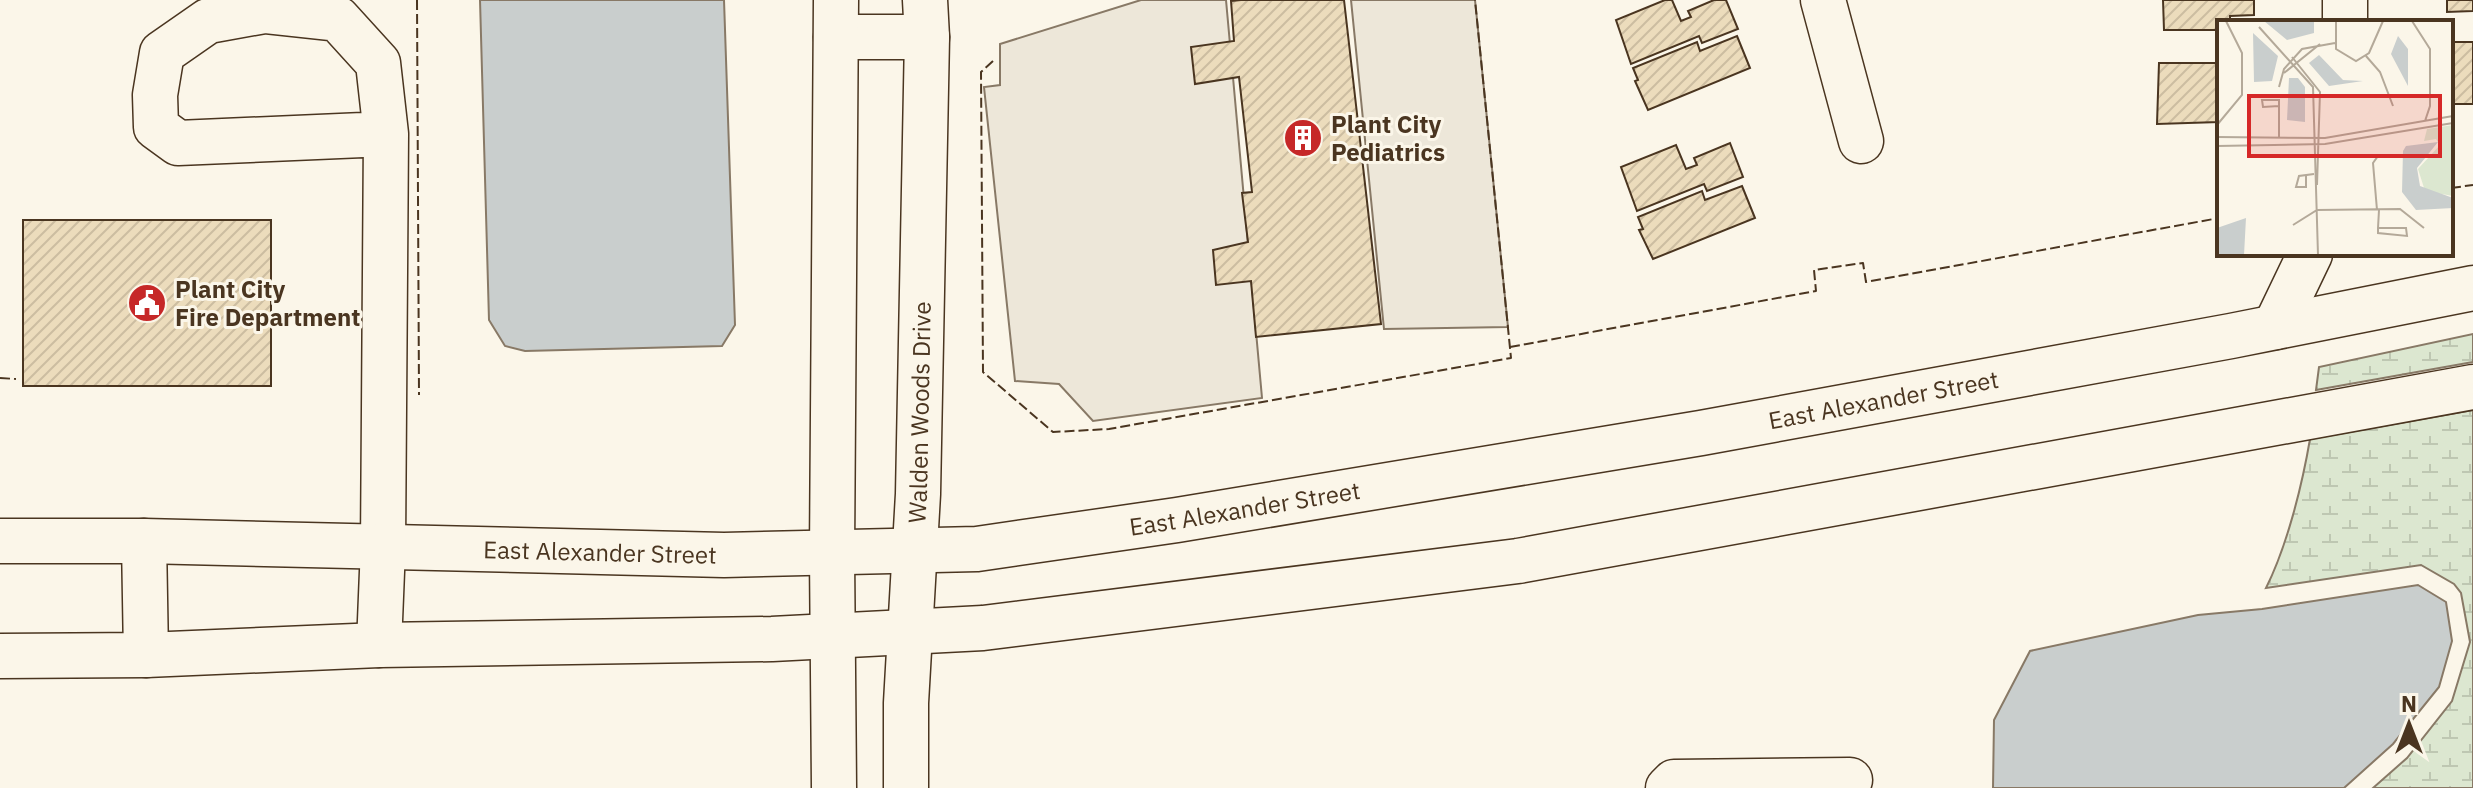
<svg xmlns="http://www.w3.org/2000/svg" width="2473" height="788" viewBox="0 0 2473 788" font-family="'IBM Plex Sans',sans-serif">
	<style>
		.wetland { fill: url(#wetland-marsh); stroke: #887966; stroke-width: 2 }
		.parking { fill: #ede7d9; stroke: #887966; stroke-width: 2 }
		.water { fill: #c9cecd; stroke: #887966; stroke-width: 2 }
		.building { fill: url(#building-hatch); stroke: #4a3520; stroke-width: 2 }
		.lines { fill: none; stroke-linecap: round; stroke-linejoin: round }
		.minor-casing { stroke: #4a3520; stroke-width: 47 }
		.major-casing { stroke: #4a3520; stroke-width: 47 }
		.minor { stroke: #fbf6e9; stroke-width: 44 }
		.major { stroke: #fbf6e9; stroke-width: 44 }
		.fence { stroke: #4a3520; stroke-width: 2; stroke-dasharray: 10 4; stroke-linecap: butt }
		.labels { text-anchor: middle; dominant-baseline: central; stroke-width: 6; stroke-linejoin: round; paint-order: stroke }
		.poi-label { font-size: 24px; font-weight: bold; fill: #4a3520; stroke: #fbf6e9; text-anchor: start }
		.street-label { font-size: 24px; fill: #4a3520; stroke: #fbf6e9 }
		.inset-road { fill: none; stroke: #b4a999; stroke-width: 2 }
		.view { fill: #d62828; fill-opacity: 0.15; stroke: #d62828; stroke-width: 4 }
		.inset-edge { fill: none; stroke: #4a3520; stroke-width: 4 }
	</style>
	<defs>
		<pattern id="wetland-marsh" width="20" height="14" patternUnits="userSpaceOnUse" patternTransform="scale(2)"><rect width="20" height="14" fill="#dce7d0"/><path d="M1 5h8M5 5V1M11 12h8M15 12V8" fill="none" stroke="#bec7b2"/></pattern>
		<pattern id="building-hatch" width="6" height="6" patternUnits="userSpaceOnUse" patternTransform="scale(2)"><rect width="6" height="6" fill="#ecdcbc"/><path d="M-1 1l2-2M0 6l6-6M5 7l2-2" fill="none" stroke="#ccbda1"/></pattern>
	</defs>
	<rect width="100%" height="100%" fill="#fbf6e9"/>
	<g class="wetland">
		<path d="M2473 334V362L2316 390 2319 367Z"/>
		<path d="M2473 410V788H2373L2407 758 2452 701 2470 642 2461 593 2454 584 2421 565 2266 588C2287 546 2302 486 2310 439Z"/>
	</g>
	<g class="parking">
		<path d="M1141 0H1226L1262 398 1093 421 1059 384 1015 381 984 87 1000 85V44Z"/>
		<path d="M1351 0H1475L1508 327 1384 329Z"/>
	</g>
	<g class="water">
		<path d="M480 0H724L735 325 722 346 525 351 505 346 489 320Z"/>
		<path d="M2418 585 2446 602 2452 641 2439 687 2393 744 2344 788H1993L1994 720 2030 651 2198 615 2262 609Z"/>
	</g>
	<g class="building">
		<path d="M1241 0H1344L1381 324 1256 337 1251 281 1216 285 1213 250 1248 242 1242 193 1252 192 1239 77 1195 84 1191 47 1234 41 1231 1Z"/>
		<path d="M1665 0H1672L1681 21 1691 17 1688 11 1714 0H1726L1738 29 1702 43 1699 36 1631 64 1616 20Z"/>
		<path d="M2163 0H2254V15L2230 16V22H2219V30H2164Z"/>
		<path d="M2447 0H2473V11L2447 12Z"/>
		<path d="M1737 36 1750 68 1648 110 1635 81 1638 80 1633 68 1697 42 1700 51Z"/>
		<rect x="2451" y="42" width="22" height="62"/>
		<path d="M2159 63H2219V122L2157 124Z"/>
		<path d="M1730 143 1743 177 1707 191 1704 184 1637 211 1621 167 1676 145 1686 169 1697 165 1694 158Z"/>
		<path d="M1742 186 1755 218 1653 259 1639 230 1643 229 1638 217 1702 191 1705 200Z"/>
		<rect x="23" y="220" width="248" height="166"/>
	</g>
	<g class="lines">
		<g class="minor-casing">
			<g id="minor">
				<path d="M1823 0 1861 141"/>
				<path d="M2345 22V0"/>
				<path d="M836 37H927"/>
				<path d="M2275 327 2310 254"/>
				<path d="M383 547 386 134 378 63 338 19 264 11 208 21 162 53 155 95 156 127 178 143 386 134"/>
				<path d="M834 788 832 554 836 0"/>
				<path id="s1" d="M906 788V703L918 494 927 37 925 0"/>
				<path d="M1668 788 1674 782 1850 780"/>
			</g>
		</g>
		<g class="major-casing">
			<g id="major">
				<path id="s2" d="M0 541H144L724 555 977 549 1177 520 1701 433 2231 336 2473 288"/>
				<path d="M144 541 146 655"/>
				<path d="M379 645 383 547"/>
				<path d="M0 656 146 655 379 645 772 639 983 628 1518 561 2473 387"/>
			</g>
		</g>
		<use href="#minor" class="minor"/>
		<use href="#major" class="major"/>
		<g class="fence">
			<path d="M417 0 419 395"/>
			<path d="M993 61 981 72 983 372 1053 432 1109 429 1511 358 1475 0"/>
			<path d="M2451 188 2473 185"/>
			<path d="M1510 347 1816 291 1814 270 1863 263 1866 282 2219 218"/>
			<path d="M0 378 16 379"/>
		</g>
	</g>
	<defs>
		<g id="building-disc" transform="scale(2)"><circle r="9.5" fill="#c62828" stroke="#fbf6e9"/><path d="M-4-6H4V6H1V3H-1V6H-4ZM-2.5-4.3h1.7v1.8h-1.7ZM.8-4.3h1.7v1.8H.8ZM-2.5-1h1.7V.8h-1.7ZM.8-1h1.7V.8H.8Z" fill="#fff"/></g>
		<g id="civic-disc" transform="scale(2)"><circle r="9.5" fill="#c62828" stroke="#fbf6e9"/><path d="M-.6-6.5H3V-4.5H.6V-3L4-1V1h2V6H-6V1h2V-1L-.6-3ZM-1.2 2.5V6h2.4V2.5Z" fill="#fff"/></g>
	</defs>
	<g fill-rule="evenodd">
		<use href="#building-disc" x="1303" y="138"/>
		<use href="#civic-disc" x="147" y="303"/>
	</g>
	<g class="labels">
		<g class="poi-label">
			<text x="1331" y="124">Plant City<tspan x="1331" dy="28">Pediatrics</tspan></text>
			<text x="175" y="289">Plant City<tspan x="175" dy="28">Fire Department</tspan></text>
		</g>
		<g class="street-label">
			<text stroke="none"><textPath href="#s2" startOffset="1896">East Alexander Street</textPath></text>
			<text stroke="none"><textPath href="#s1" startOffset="376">Walden Woods Drive</textPath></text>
			<text stroke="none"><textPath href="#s2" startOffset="1248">East Alexander Street</textPath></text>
			<text stroke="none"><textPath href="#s2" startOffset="600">East Alexander Street</textPath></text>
		</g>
	</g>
	<g transform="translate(2217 20)">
		<rect width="236" height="236" fill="#fbf6e9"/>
		<path d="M236 105V176L208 171 201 149 223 125 219 119 207 121 210 109Z" fill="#dce7d0"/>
		<path d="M47 1H97V13L70 20ZM36 13 61 36 55 61 37 62ZM181 16 191 29V66L174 34ZM102 35 126 60 146 61 112 66 92 43ZM72 58H81L88 67V102L70 100ZM221 122 200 148 203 166 236 178V188L199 190 185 172 186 131 189 126ZM29 198 27 235H0V208Z" fill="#c9cecd"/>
		<path class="inset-road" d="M119 1V29L139 41 152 33 166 1M195 1 213 29V86L208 101M42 7 96 67 101 235M149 36 163 52 176 86M75 37 103 72 100 165M67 53 103 24M62 67 67 49 85 29 118 23M0 105 25 75V33L9 1M0 117 108 118 236 96M62 118V80H45L46 87 62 86M0 126 108 124 236 103M89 156V167H79L82 156 97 154M160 190 156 143 161 136H175M76 205 100 190 183 189 207 208M161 208H189L190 216 161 213V208L162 190"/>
		<path class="view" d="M32 76H223V136H32Z"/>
		<rect width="236" height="236" class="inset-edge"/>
	</g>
	<g transform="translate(2409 724)" stroke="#fbf6e9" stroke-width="6" paint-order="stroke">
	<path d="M0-6L14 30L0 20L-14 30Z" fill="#4a3520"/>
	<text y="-12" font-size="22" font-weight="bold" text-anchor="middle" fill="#4a3520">N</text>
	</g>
</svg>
